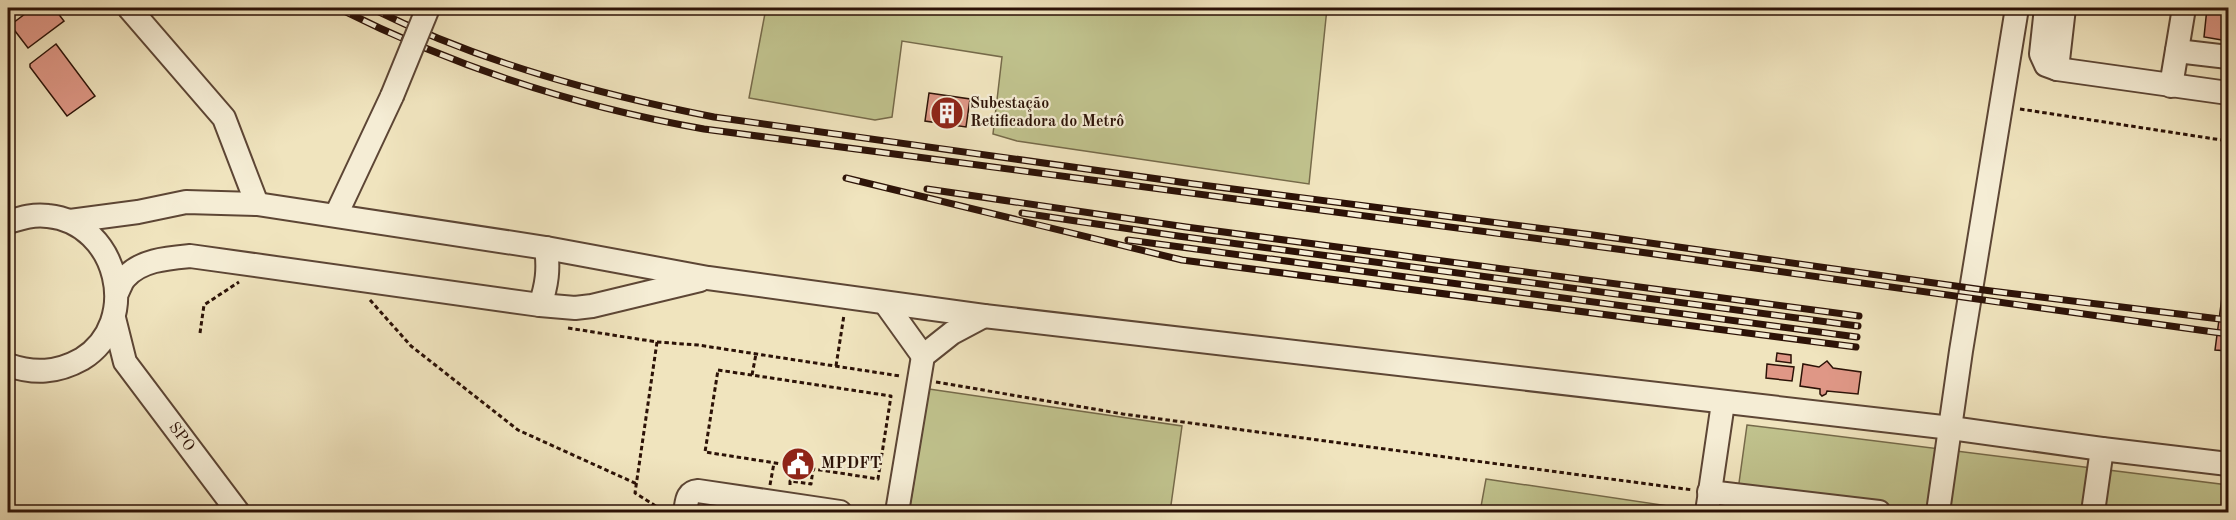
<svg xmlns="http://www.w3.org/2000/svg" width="2236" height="520" viewBox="0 0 2236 520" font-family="'Old Standard TT',serif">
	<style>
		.green { fill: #c0c28d; stroke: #766a4a; stroke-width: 1.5 }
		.building { fill: #df9786; stroke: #2c1207; stroke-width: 1.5 }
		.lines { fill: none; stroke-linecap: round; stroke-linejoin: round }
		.minor-casing { stroke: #5d4635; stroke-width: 26 }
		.path { stroke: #2c1207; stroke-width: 3; stroke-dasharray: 4.5 3; stroke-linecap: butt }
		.minor { stroke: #f5edd5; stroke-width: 22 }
		.rail-casing { stroke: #2c1207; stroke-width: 7 }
		.rail { stroke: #f5edd5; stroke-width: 4.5; stroke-dasharray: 14; stroke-linecap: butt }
		.minor-bridge-casing { stroke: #5d4635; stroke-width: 26; stroke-linecap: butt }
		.minor-bridge { stroke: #f5edd5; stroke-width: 22 }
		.labels { text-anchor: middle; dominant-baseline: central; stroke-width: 4.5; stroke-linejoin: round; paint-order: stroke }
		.poi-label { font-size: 16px; font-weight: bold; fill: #2c1207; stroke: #f5edd5; text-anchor: start }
		.street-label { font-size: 16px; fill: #2c1207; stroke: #f5edd5 }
	</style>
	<rect width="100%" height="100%" fill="#f0e4be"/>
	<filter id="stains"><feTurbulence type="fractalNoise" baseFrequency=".00333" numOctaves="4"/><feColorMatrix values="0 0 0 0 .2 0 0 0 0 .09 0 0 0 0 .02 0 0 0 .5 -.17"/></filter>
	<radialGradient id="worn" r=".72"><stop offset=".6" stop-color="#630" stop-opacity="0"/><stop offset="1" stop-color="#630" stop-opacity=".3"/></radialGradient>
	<g class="green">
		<path d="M766 8H1327L1309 184 1017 141 993 134 1002 57 902 41 892 117 875 120 749 98Z"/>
		<path d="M929 389 1182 426 1170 512H909Z"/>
		<path d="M1747 425 2228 485V512H1735Z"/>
		<path d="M1486 479 1689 509 1688 512H1480Z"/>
	</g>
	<g class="building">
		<path d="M33 8H54L64 21 28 48 12 27 14 25 13 23Z"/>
		<path d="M2207 8H2228V41L2204 37Z"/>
		<path d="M56 44 95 96 67 116 30 67V64Z"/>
		<path d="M929 93 970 99 966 127 925 121Z"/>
		<path d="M2222 297 2228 298V351L2215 350Z"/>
		<path d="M1777 353 1791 355V363L1776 361Z"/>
		<path d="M1827 361 1833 368 1861 372 1858 394 1827 391 1826 394 1822 396 1820 394V389L1800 386 1803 364 1819 367Z"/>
		<path d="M1767 364 1794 367 1792 381 1766 378Z"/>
	</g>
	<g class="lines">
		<g class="minor-casing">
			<g id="minor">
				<path d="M129 8 224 118 257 204"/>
				<path d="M2046 8 2041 54 2046 65 2057 69 2228 93"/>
				<path d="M2177 51 2228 57"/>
				<path d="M2057 69 2064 8"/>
				<path d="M2171 86 2184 8"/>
				<path d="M336 215 392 96"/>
				<path d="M70 221 138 212 186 202 257 204 546 248 708 278 984 316 1951 428 2102 449 2228 464"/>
				<path d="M8 222C21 218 33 214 48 216 118 223 142 322 82 359 57 373 34 374 8 365"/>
				<path d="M118 291C120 287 122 281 125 278 140 260 168 258 190 256L540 305 575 308 592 306 700 280"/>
				<path d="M885 303 923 356"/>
				<path d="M540 305C547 285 549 269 546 248"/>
				<path d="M114 318 125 362 238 512"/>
				<path d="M1709 492 1879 512"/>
				<path d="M685 512C687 502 686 492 698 491L840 512"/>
				<path d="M897 512 923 356 952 333 984 316"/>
				<path d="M1707 512 1723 403"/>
				<path d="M1938 512 1961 351 2017 8"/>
				<path d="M2093 512 2102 449"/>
			</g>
		</g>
		<g class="path">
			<path d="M2020 109 2228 141"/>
			<path d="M2226 111 2225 125 2228 128"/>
			<path d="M370 300 411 346 518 430 637 484"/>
			<path d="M568 328 657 342 698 345 900 376"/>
			<path d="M200 333 204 305 239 282"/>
			<path d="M657 342 635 493 659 508V512"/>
			<path d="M836 366 844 315"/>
			<path d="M718 370 891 396 878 479 705 452Z"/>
			<path d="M752 375 756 354"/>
			<path d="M936 382 1123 414 1693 490"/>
			<path d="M770 485 774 463"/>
			<path d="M790 485V481L811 484 813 469"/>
		</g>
		<use href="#minor" class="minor"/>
		<g class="rail-casing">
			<g id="rail">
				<path d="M338 8C453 66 577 107 704 129L1647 253 2228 334"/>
				<path d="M371 8C479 62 597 94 714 117L1194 184 1593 235 1991 291 2228 320"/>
				<path d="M846 178 1182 260 1856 347"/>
				<path d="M927 189 1186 227 1859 316"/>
				<path d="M1022 213 1178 236 1858 326"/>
				<path d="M1128 240 1857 337"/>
			</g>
		</g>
		<use href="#rail" class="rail"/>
		<g class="minor-bridge-casing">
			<path id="minor-bridge" d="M392 96 428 8"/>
		</g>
		<use href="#minor-bridge" class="minor-bridge"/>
	</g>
	<defs>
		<g id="building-disc" transform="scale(1.725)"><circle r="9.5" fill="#8f2418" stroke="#f5edd5"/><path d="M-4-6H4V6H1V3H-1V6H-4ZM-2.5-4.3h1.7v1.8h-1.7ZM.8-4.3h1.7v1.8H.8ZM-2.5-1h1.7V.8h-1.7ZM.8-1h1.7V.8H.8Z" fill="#fff"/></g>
		<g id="civic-disc" transform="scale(1.725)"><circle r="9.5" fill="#8f2418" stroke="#f5edd5"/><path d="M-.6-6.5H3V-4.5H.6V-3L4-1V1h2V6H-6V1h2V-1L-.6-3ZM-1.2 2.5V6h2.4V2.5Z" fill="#fff"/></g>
	</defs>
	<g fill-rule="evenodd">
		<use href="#building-disc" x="947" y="113"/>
		<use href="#civic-disc" x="798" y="464"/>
	</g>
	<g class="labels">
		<g class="poi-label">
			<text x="970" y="104">Subestação<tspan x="970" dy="18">Retificadora do Metrô</tspan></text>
			<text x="821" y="464">MPDFT</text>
		</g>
		<g class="street-label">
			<text transform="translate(181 437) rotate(53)">SPO</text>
		</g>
	</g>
	<rect width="2236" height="520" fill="none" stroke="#f0e4be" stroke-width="30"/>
	<rect x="9" y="9" width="2218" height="502" fill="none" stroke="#2c1207" stroke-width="3"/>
	<rect x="15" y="15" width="2206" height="490" fill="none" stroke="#2c1207" stroke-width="1.5"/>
	<rect width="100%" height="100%" filter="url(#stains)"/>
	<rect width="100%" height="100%" fill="url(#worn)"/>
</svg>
